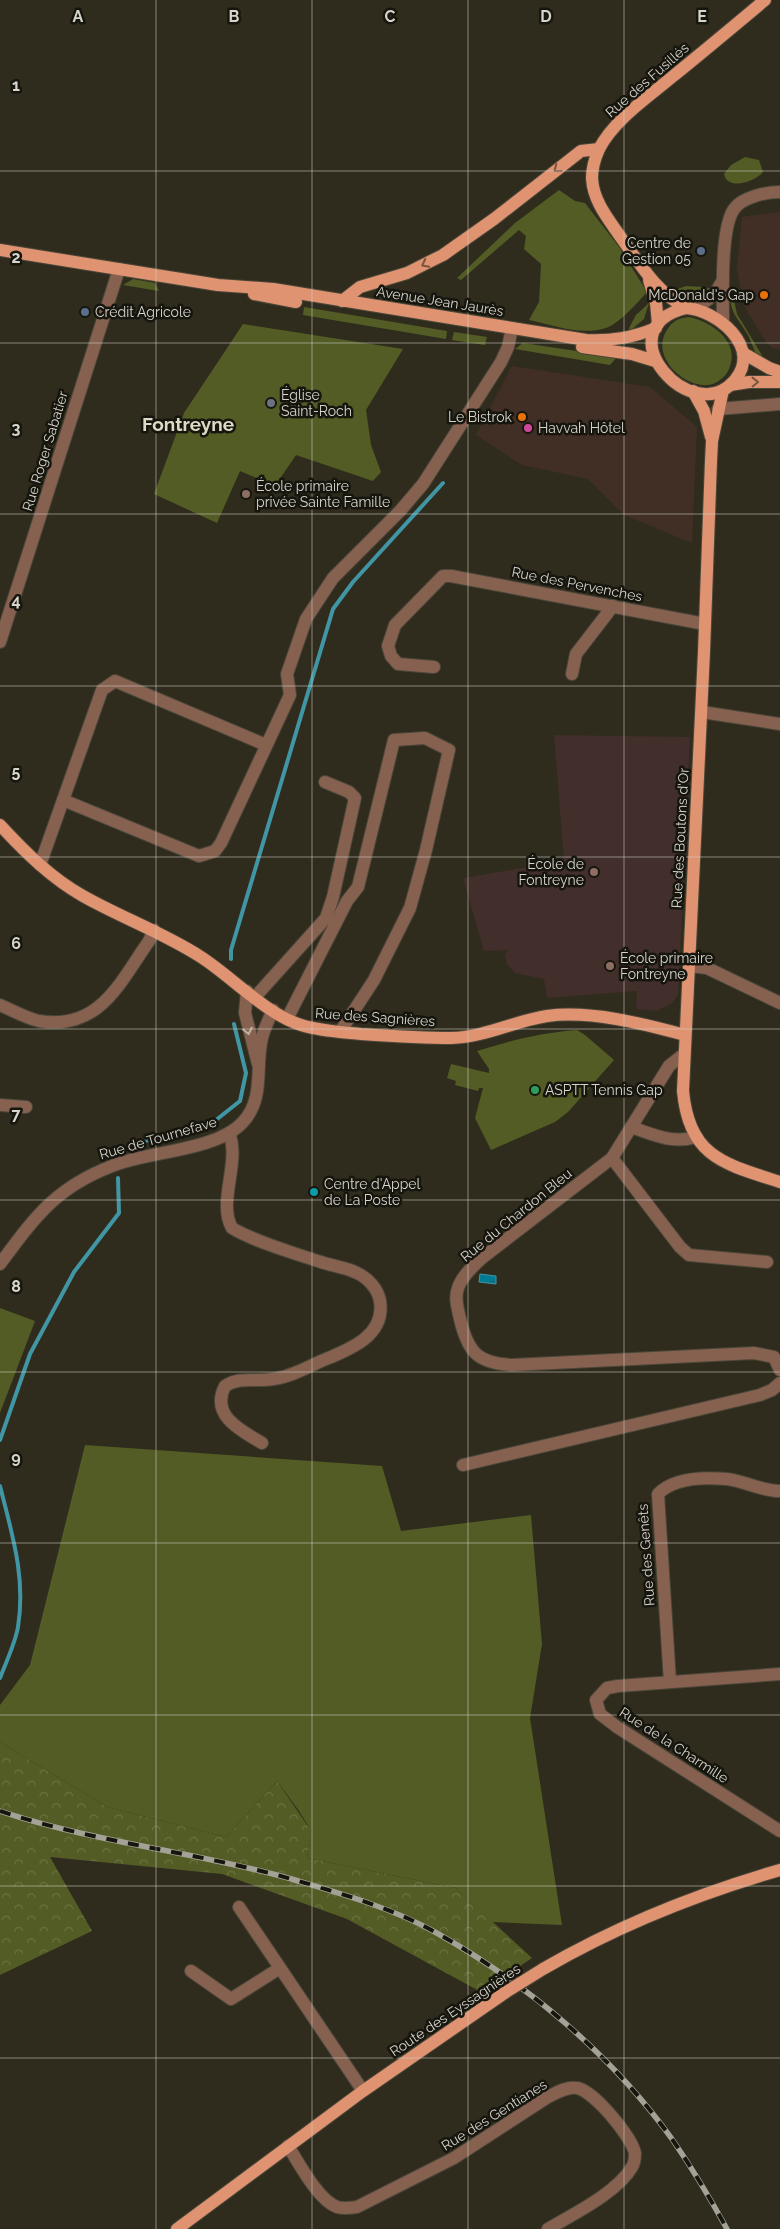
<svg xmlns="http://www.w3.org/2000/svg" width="780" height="2229" viewBox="0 0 780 2229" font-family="Raleway,sans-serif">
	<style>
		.commercial { fill: #412f26 }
		.education { fill: #422e2a }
		.green { fill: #535c24 }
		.forest { fill: url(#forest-crowns) }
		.water { fill: url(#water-ripples); stroke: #4096a4 }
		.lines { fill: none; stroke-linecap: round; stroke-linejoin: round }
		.stream { stroke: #4096a4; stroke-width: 4 }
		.minor-casing { stroke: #4b4739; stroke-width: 14 }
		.major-casing { stroke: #4b4739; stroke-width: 14 }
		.minor { stroke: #866150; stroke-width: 12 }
		.major { stroke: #df9371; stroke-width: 12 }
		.rail-casing { stroke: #a4a297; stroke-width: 5.5 }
		.rail { stroke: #16150e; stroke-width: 4; stroke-dasharray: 11; stroke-linecap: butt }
		.major-bridge-casing { stroke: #4b4739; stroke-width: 14; stroke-linecap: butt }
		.major-bridge { stroke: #df9371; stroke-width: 12 }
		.oneway { stroke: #7a5440 }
		.oneway2 { stroke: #beb2a6 }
		.grid { fill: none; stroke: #d6d4cb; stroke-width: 1; stroke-opacity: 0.55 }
		.service-dot { fill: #5c6f8a; stroke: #16150e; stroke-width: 2 }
		.food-dot { fill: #e8710a; stroke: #16150e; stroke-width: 2 }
		.worship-dot { fill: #6b7280; stroke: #16150e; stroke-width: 2 }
		.hotel-dot { fill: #d1479c; stroke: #16150e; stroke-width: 2 }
		.education-dot { fill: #8d6e63; stroke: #16150e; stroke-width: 2 }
		.leisure-dot { fill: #2e9e5b; stroke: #16150e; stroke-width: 2 }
		.culture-dot { fill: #0f9aa8; stroke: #16150e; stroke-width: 2 }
		.labels { text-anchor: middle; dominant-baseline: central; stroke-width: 5; stroke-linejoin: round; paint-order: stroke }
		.street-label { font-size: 14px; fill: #d6d4cb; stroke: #16150e }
		.poi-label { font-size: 14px; fill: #d6d4cb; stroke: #16150e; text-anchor: start }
		.district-label { font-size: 19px; font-weight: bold; fill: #dcd9c5; stroke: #16150e }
		.grid-label { font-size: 16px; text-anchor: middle; font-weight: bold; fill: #d6d4cb; stroke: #16150e; stroke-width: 5; stroke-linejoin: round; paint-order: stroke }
	</style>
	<defs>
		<pattern id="forest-crowns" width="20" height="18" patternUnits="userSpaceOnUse" patternTransform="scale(1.25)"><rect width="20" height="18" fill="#535c24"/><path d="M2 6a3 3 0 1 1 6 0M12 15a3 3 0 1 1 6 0" fill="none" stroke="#6b7242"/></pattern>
		<pattern id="water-ripples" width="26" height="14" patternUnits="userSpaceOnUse" patternTransform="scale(1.25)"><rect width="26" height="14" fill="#007b94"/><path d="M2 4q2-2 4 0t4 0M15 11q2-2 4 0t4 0" fill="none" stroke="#1a6371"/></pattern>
	</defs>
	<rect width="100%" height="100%" fill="#302c1d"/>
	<g class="commercial">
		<path d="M780 212V349L773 348 766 342 744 306 737 269 742 217Z"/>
		<path d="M512 366 650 387 697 427 692 543 624 515 588 479 522 465 476 435Z"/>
	</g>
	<path class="education" d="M554 735 690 737 678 995 672 1003 657 1011 636 1009 637 991 547 998 544 979 515 973 507 964 505 955 508 950 484 951 463 878 564 861Z"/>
	<g class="green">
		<path d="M745 157 759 160 763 172C755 182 727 191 724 174L731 165Z"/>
		<path d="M559 190 575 201 585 203 619 247 647 292C638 302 620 323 606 328 582 336 552 325 529 320L539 302 541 264 524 249 526 236 519 230 461 280 457 278 515 223Z"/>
		<path d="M133 279 155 283 159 291 123 285Z"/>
		<path d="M686 286 704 287 712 289C698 302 687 300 672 291Z"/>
		<path d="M729 291 732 292 737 314 763 357 756 354C753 348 751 341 748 335 737 316 731 316 729 291Z"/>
		<path d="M649 303 644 319 630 331 629 328 636 315Z"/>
		<path d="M304 307 447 331 446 339 303 315Z"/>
		<path d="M689 317C712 322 741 342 729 369 726 376 720 381 713 384 688 392 646 356 669 327 674 320 680 318 689 317Z"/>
		<path d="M243 324 403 349 366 410 371 445 381 472 373 481 296 455 275 486 240 471 217 523 154 494 184 413Z"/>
		<path d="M454 332 487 337 485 345 452 340Z"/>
		<path d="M523 343 617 357 610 365 515 349Z"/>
		<path d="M577 1030 585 1035 614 1060 568 1112 555 1122 491 1150 475 1118 483 1088H479L478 1091 455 1085 456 1081 447 1078 451 1064 489 1073V1069L477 1051C513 1040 539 1033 577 1030Z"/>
		<path d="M0 1308 35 1321 0 1413Z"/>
		<path d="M85 1445 382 1466 401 1531 531 1515 542 1644 530 1718 562 1925 492 1922 456 1888 307 1858 312 1832 299 1811 277 1781 226 1837 107 1807 0 1742V1705L30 1665Z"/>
	</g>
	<path class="forest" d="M0 1742 107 1807 226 1837 277 1781 312 1832 307 1858 456 1888 532 1958 481 1992 347 1919 222 1874 50 1857 92 1931 0 1975Z"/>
	<path class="water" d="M480 1274 496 1276V1284L479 1282Z"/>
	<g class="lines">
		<g class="stream">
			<path d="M231 959V950L333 609 353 582 443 483"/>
			<path d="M139 1143 216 1120 240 1101 246 1073 234 1024"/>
			<path d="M0 1440 30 1354 74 1272 119 1213 118 1178"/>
			<path d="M0 1486C12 1534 26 1577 18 1627 15 1644 6 1662 0 1678"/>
		</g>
		<g class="minor-casing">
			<g id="minor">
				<path d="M695 309 714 295 723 280"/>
				<path d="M723 324C723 298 720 229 734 209 742 197 767 192 780 192"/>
				<path d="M718 409 780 404"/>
				<path d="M0 642 119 269"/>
				<path d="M434 667 398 664 391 656 388 646 395 625 443 576H451L705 624"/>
				<path d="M572 674 576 654 613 606"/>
				<path d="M702 712 780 724"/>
				<path d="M63 800 199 856 215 851 221 843 290 695 287 674 306 619 333 578 400 511 423 484 501 362 508 347 512 328"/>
				<path d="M40 865 102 690 115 681 266 745"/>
				<path d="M689 966 707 968 780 1003"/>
				<path d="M247 991 245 1013 258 1064"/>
				<path d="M255 997 326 918 333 897 355 798 349 792 325 782"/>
				<path d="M0 1005C12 1010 26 1018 39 1021 100 1031 120 982 149 941L154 930"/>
				<path d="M287 1019 347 901 358 887 394 740 425 738 449 750 426 850 410 908 374 980 340 1032"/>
				<path d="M684 1054 669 1066 612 1158 482 1258C473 1266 462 1276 458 1288 454 1298 458 1309 460 1319 468 1352 477 1363 512 1365L754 1353 774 1357 780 1370"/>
				<path d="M0 1105 26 1107"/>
				<path d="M631 1127C654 1135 672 1144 696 1137"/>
				<path d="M229 1133C241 1162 217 1202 232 1228 253 1241 296 1254 321 1262 332 1266 346 1267 357 1273 368 1278 378 1289 380 1301 386 1338 345 1351 319 1362 304 1369 289 1377 273 1379 256 1382 240 1376 225 1386 210 1415 240 1430 262 1443"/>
				<path d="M612 1158 680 1247 689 1255 767 1262"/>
				<path d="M0 1264C35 1217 55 1188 112 1166 148 1151 217 1151 243 1122 265 1098 255 1067 262 1038 264 1029 269 1019 273 1010"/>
				<path d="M463 1465 760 1395 772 1390 780 1383"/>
				<path d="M780 1674 618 1686 607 1688 596 1700 600 1714 617 1727 780 1831"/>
				<path d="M670 1682 658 1494C674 1477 704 1477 727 1479 745 1481 761 1491 780 1491"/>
				<path d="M239 1907 363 2091"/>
				<path d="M191 1971 231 1999 280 1968"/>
				<path d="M288 2146C299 2163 318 2200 337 2207 344 2209 350 2208 357 2207L454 2158 548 2097C556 2093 567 2086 577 2088 594 2091 631 2136 635 2153 635 2157 634 2164 632 2167 617 2193 573 2214 548 2229"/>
			</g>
		</g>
		<g class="major-casing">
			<g id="major">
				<path d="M0 250 218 285 273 289 586 340C612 341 632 338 656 328"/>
				<path d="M649 280 656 303 658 324"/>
				<path d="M254 294 296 302"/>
				<path d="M342 301 360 287 407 273 443 255 494 219 581 151 599 149"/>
				<path d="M686 308C657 293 640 264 622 239 610 221 593 202 592 178 592 169 595 158 599 149 614 120 647 98 672 77 703 52 734 26 765 0"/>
				<path d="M686 308C717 310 762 347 735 380 693 431 602 329 686 308Z"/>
				<path d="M582 347 632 354 655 361"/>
				<path d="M743 353 769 368 780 372"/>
				<path d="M730 385 749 382H780"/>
				<path d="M723 390 712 441 711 461 704 652 683 1091C689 1157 724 1164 780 1182"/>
				<path d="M693 391 704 411 711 437"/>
				<path d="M0 825C25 852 51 878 83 896 122 918 164 933 201 957 232 977 266 1014 301 1025 320 1031 341 1032 361 1034 391 1036 421 1038 451 1038 486 1037 514 1021 547 1016 590 1010 644 1024 685 1035"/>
				<path d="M543 1969C617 1926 697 1894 780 1870"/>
				<path d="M177 2229 363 2091 506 1992"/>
			</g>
		</g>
		<use href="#minor" class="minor"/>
		<use href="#major" class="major"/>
		<g class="rail-casing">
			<path id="rail" d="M0 1811C96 1843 198 1852 295 1880 342 1894 392 1908 435 1932 526 1983 611 2054 672 2139 692 2168 710 2198 727 2229"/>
		</g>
		<use href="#rail" class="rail"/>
		<g class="major-bridge-casing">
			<path id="major-bridge" d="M506 1992 543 1969"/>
		</g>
		<use href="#major-bridge" class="major-bridge"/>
	</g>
	<defs><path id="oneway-chevron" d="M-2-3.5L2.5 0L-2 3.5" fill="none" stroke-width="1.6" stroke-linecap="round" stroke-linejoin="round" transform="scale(1.25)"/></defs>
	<g class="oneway">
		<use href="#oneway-chevron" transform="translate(557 169) rotate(142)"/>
		<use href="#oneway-chevron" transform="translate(425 264) rotate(153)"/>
		<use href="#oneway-chevron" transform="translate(755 382) rotate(-1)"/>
	</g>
	<use class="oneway2" href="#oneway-chevron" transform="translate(248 1031) rotate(78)"/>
	<path class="grid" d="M156 0V2229M312 0V2229M468 0V2229M624 0V2229M0 171H780M0 343H780M0 514H780M0 686H780M0 857H780M0 1029H780M0 1200H780M0 1372H780M0 1543H780M0 1715H780M0 1886H780M0 2058H780"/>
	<g class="service-dot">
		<circle cx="701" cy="251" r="5"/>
		<circle cx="85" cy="312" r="5"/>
	</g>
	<g class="food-dot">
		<circle cx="764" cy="295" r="5"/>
		<circle cx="522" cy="417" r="5"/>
	</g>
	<circle class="worship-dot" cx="271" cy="403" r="5"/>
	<circle class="hotel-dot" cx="528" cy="428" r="5"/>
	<g class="education-dot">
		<circle cx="246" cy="494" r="5"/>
		<circle cx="594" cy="872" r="5"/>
		<circle cx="610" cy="966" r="5"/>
	</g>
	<circle class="leisure-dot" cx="535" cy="1090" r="5"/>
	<circle class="culture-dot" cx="314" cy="1192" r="5"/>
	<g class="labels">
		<g class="street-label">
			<text transform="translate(647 80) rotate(-41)">Rue des Fusillés</text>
			<text transform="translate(440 301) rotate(9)">Avenue Jean Jaurès</text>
			<text transform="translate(45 451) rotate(-73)">Rue Roger Sabatier</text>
			<text transform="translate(577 584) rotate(11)">Rue des Pervenches</text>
			<text transform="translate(680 838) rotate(-87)">Rue des Boutons d'Or</text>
			<text transform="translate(375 1017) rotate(4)">Rue des Sagnières</text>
			<text transform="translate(158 1138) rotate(-16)">Rue de Tournefave</text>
			<text transform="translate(516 1215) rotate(-39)">Rue du Chardon Bleu</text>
			<text transform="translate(646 1555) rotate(-94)">Rue des Genêts</text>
			<text transform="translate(674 1745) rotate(33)">Rue de la Charmille</text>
			<text transform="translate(455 2010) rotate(-34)">Route des Eyssagnières</text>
			<text transform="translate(494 2115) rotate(-32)">Rue des Gentianes</text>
		</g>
		<g class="poi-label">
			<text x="691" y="243" text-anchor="end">Centre de<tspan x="691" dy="16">Gestion 05</tspan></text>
			<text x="754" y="295" text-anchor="end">McDonald's Gap</text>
			<text x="95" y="312">Crédit Agricole</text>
			<text x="281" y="395">Église<tspan x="281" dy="16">Saint-Roch</tspan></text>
			<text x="512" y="417" text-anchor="end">Le Bistrok</text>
			<text x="538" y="428">Havvah Hôtel</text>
			<text x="256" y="486">École primaire<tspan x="256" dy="16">privée Sainte Famille</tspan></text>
			<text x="584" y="864" text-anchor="end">École de<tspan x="584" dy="16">Fontreyne</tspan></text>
			<text x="620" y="958">École primaire<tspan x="620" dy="16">Fontreyne</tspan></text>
			<text x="545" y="1090">ASPTT Tennis Gap</text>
			<text x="324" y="1184">Centre d'Appel<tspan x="324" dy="16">de La Poste</tspan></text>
		</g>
		<g class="district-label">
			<text x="188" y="424">Fontreyne</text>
		</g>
	</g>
	<g class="grid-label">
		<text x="78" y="22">A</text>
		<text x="234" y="22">B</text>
		<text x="390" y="22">C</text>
		<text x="546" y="22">D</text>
		<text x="702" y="22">E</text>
		<text x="16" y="91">1</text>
		<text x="16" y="263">2</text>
		<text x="16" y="434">3</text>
		<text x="16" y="606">4</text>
		<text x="16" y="777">5</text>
		<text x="16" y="949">6</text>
		<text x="16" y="1120">7</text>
		<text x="16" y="1292">8</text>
		<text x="16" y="1463">9</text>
	</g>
</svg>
